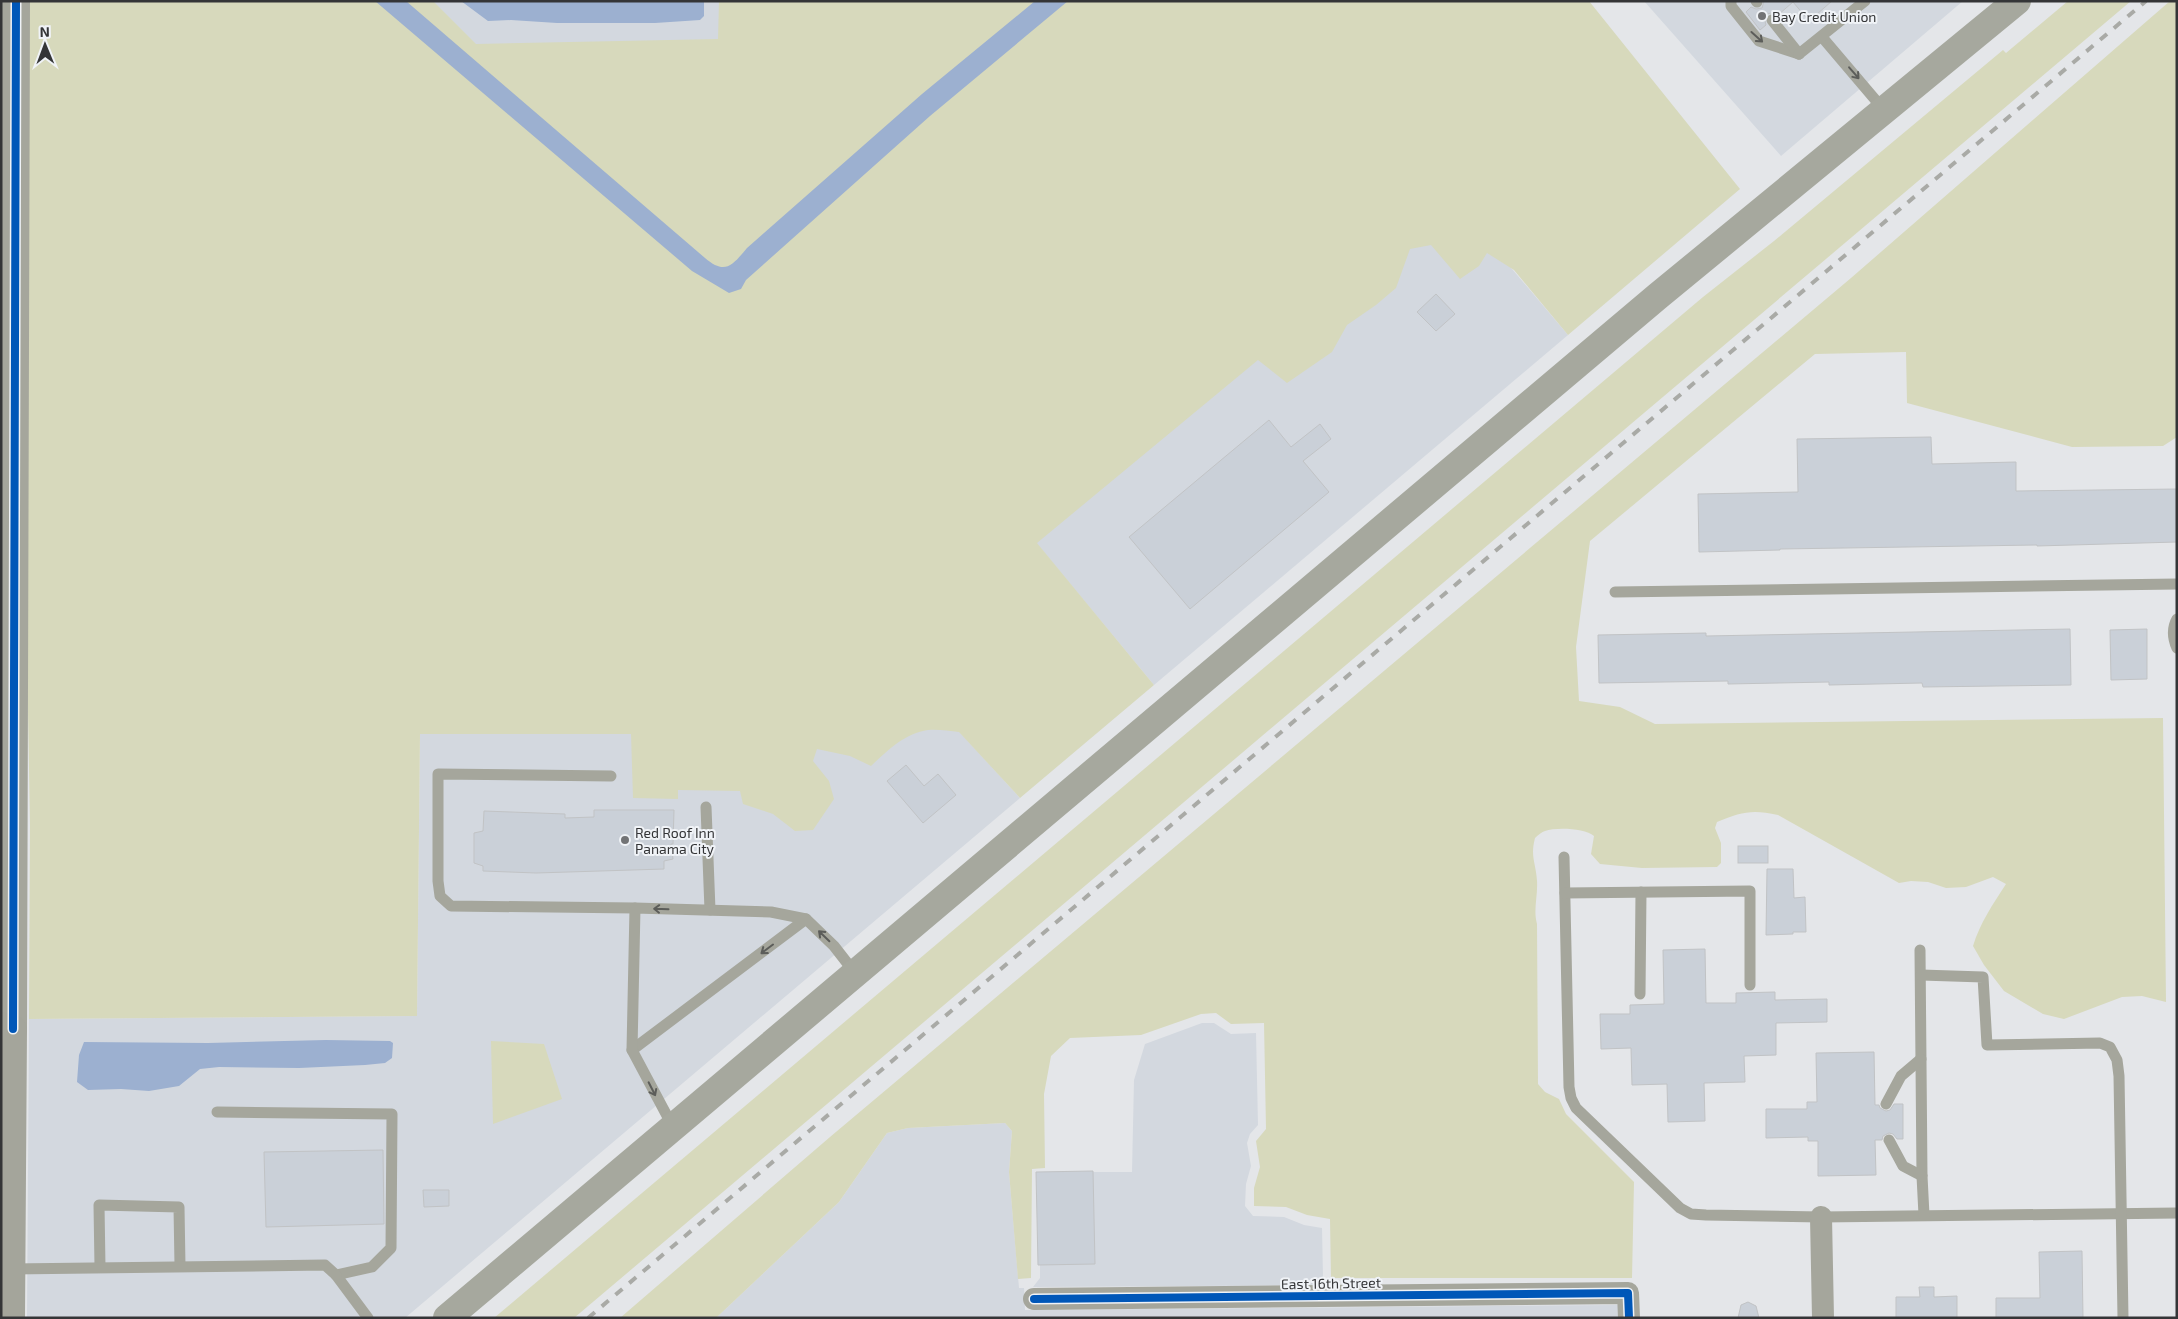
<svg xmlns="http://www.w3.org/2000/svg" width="2178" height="1319" viewBox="0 0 2178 1319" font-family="'Exo 2',sans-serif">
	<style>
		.built { fill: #d3d8df }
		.green { fill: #d7d9bc }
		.water { fill: #9cb0d0 }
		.building { fill: #cad0d8; stroke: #c1c3c5 }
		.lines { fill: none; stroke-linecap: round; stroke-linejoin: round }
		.service { stroke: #a5a69c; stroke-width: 11 }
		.minor { stroke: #a5a69c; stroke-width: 22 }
		.tertiary { stroke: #a5a69c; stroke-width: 28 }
		.secondary { stroke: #a4a59b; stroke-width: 28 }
		.trunk { stroke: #a6a89e; stroke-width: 28 }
		.rail { stroke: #a9aaa6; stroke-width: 4; stroke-dasharray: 9 9; stroke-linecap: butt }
		.cycleway-casing { stroke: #f0f3f7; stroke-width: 11 }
		.cycleway { stroke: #0057b8; stroke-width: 8 }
		.oneway { stroke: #5c5d5a }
		.poi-dot { fill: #727375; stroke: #f0f3f7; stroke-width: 2 }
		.labels { text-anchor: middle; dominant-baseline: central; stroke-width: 4; stroke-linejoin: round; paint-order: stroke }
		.poi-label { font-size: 14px; fill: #343537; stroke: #f0f3f7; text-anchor: start }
		.street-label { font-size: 14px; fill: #343537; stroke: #f0f3f7 }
	</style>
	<rect width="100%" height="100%" fill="#e4e6e9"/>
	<g class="built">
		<path d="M406 1H729V78L427 83Z"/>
		<path d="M1644 1H1963L1781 156Z"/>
		<path d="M1435 178 1568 335 1154 685 1024 528Z"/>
		<path d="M955 727 1020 798 405 1318H27L29 1019 417 1016 420 734H632Z"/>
		<path d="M1202 1023H1214L1231 1034 1256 1033 1258 1125 1250 1134 1247 1143 1251 1166 1246 1184 1245 1206 1253 1216 1284 1217 1304 1225 1322 1228 1323 1278 1328 1285 1033 1287 1040 1278V1178H1045L1051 1172H1132L1134 1080 1145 1044Z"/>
		<path d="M1005 1123 1012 1131 1009 1172 1019 1288H1024L1025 1310 1619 1305V1318H716L839 1202 887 1133 908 1128Z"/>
	</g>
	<g class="green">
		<path d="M29 1H433L476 44 718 39 719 1H1589L1740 189 1568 335 1514 270 1487 253 1479 266 1460 279 1431 245 1410 249 1396 288 1376 305 1347 325 1332 352 1287 383 1258 360 1037 543 1154 685 1020 798 959 732C949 731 938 729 928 730 905 733 887 751 871 766L850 756 817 749 813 761 829 781 834 799 813 830 795 831 773 814 743 804 740 791 678 790V799L633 798 631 734H420L417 1016 29 1019 30 825 27 655Z"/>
		<path d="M2068 1H2131L574 1318H494L1703 297 1774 241 2003 50 2006 53Z"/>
		<path d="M2170 1H2177V437L2163 446 2072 447 1907 403 1906 352 1815 354 1590 541 1576 647 1579 701 1620 707 1655 724 2163 718 2166 1002 2142 996 2122 997 2064 1019 2043 1014 2004 991 1984 965 1973 946C1980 923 1993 904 2006 884L1993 877 1966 887 1946 888 1928 882 1911 881 1899 883 1778 815C1752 809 1741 812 1717 822L1715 828 1721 843V863L1717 867 1642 868 1600 864 1591 854 1594 836C1585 828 1556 827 1545 831 1542 832 1538 835 1535 838 1530 857 1536 863 1537 881 1538 896 1533 910 1537 924L1538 1084 1545 1092 1559 1099 1566 1114 1634 1182 1632 1278H1331L1330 1219 1307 1215 1286 1207 1254 1206V1188L1260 1167 1256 1141 1266 1129 1264 1023 1231 1024 1216 1013 1201 1014 1141 1035 1070 1038 1051 1056 1044 1094 1045 1168 1032 1169 1031 1278 1018 1279 1009 1172 1012 1131 1005 1123 908 1128 887 1133 839 1202 716 1318H620L830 1137 1851 278Z"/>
		<path d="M491 1041 544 1044 562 1099 493 1124Z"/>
	</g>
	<g class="water">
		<path d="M375 1H406L705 258C725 275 732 266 747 248L922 94 1035 1H1068L930 116 746 280 741 289 729 293 692 271Z"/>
		<path d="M461 1H704V16L700 20 655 23H557L511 20 488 21Z"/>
		<path d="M326 1040 390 1041 393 1043 392 1058 385 1063 365 1065 299 1068 219 1067 200 1069 179 1086 149 1091 121 1089 88 1090 77 1082 79 1055 84 1042 208 1043Z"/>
	</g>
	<g class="building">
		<path d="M1764 1H1832L1809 21 1793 2 1778 15 1771 13 1767 14 1765 21 1766 25 1760 30 1746 12 1751 7 1756 9 1762 8Z"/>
		<path d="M1436 294 1455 314 1436 331 1417 312Z"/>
		<path d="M1269 420 1291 447 1320 424 1331 439 1303 461 1329 492 1190 609 1129 537Z"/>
		<path d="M1931 437 1932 464 2016 462V491L2177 489V542L2037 546V545L1780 549V550L1699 552 1698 494 1798 492 1797 439Z"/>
		<path d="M2070 629 2071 685 1923 687 1922 683 1829 685V682L1728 684V681L1599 683 1598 635 1706 633V636Z"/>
		<path d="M2147 629V679L2111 680 2110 630Z"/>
		<path d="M906 765 924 786 938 774 956 795 923 823 887 781Z"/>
		<path d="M594 810H674L673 844H671L673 859 664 861V869L536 873 483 871V866L474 863V833L483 831 484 811 565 814V818L594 817Z"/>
		<rect x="1738" y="846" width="30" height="17"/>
		<path d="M1767 869H1793L1794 898 1805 897 1806 932H1793V934L1766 935Z"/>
		<path d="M1705 949 1706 1003H1736V993L1775 992V1000L1827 999V1022L1776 1023V1055L1744 1056 1745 1082 1704 1083 1705 1121 1668 1122 1667 1084 1632 1085 1631 1048 1601 1049 1600 1014H1630V1005L1664 1004 1663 950Z"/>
		<path d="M1874 1052 1875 1105H1879L1880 1108 1886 1111 1890 1110 1894 1104H1903V1139H1897L1893 1134 1889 1133 1883 1136 1882 1140H1875L1876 1175 1818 1176V1141H1808V1137L1766 1138V1109H1807V1102H1817L1816 1053Z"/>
		<path d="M383 1150 384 1224 266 1227 264 1152Z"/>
		<path d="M1093 1171 1095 1264 1038 1265 1036 1172Z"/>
		<path d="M423 1190H449V1206L424 1207Z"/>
		<path d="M2082 1251 2083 1318H1996V1298H2040L2039 1252Z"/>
		<path d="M1919 1287H1934V1297L1957 1296V1318H1896V1297H1920Z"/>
		<path d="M1748 1302 1756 1306 1759 1318H1738L1741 1305Z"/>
	</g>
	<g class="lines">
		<g class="service">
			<path d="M1731 1V6L1759 41 1799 54"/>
			<path d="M1756 1 1757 2"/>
			<path d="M1772 20 1799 54"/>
			<path d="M1822 37 1884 110"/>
			<path d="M1799 54 1865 1"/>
			<path d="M1615 592 2177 584"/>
			<path d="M2177 619C2172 628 2173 639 2177 648"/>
			<path d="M611 776 438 774V881L440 896 451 906 635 908"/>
			<path d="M706 807 710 910"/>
			<path d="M1564 857 1569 1087 1571 1098 1576 1108 1680 1208 1691 1214 1706 1215 1821 1217 2177 1213"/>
			<path d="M1565 893 1750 891V985"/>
			<path d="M1920 950 1922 1176 1924 1215"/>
			<path d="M1921 975 1983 977 1987 1045 2100 1043 2110 1047 2117 1060 2119 1076 2123 1318"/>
			<path d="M1640 994 1641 892"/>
			<path d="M632 1050 806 919"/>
			<path d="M1886 1104 1901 1076 1921 1059"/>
			<path d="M217 1112 392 1114 391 1248 372 1267 336 1275 368 1318"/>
			<path d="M673 1127 632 1050 635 908 771 912 806 919 834 946 855 973"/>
			<path d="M1889 1140 1903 1166 1922 1176"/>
			<path d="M100 1267 99 1205 179 1207 180 1266"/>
			<path d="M11 1269 325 1265 336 1275"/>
		</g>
		<g class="minor">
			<path d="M1821 1217 1823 1318"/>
			<path d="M1034 1299 1628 1293 1629 1318"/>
		</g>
		<path class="tertiary" d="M13 1029 16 1"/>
		<path class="secondary" d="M1 1026 13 1029 11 1318"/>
		<path class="trunk" d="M447 1318 1658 296 2017 1"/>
		<path class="rail" d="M588 1318 2146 1"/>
		<g class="cycleway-casing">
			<g id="cycleway">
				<path d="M13 1029 16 1"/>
				<path d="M1034 1299 1628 1293 1629 1318"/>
			</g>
		</g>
		<use href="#cycleway" class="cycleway"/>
	</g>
	<defs><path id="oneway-shaft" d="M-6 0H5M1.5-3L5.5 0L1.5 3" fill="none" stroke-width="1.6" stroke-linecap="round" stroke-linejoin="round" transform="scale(1.25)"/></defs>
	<g class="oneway">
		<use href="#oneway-shaft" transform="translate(1757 37) rotate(42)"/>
		<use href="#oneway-shaft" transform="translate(1854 73) rotate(49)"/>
		<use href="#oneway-shaft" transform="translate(661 909) rotate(-178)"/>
		<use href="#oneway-shaft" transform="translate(824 936) rotate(-136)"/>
		<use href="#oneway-shaft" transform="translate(767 949) rotate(143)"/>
		<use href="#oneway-shaft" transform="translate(652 1089) rotate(63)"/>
	</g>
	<g class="poi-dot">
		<circle cx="1762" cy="16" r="5"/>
		<circle cx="625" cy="840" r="5"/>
	</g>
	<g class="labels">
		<g class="poi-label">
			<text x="1772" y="16">Bay Credit Union</text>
			<text x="635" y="832">Red Roof Inn<tspan x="635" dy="16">Panama City</tspan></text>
		</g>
		<g class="street-label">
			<text transform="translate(1331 1283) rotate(-1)">East 16th Street</text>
		</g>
	</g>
	<rect width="2178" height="1319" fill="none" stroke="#343537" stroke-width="5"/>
	<g transform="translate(45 45) rotate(359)" stroke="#f0f3f7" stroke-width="4" paint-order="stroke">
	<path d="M0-4L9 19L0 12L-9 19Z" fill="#343537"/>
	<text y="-8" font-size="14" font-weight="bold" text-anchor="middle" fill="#343537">N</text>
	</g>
</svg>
